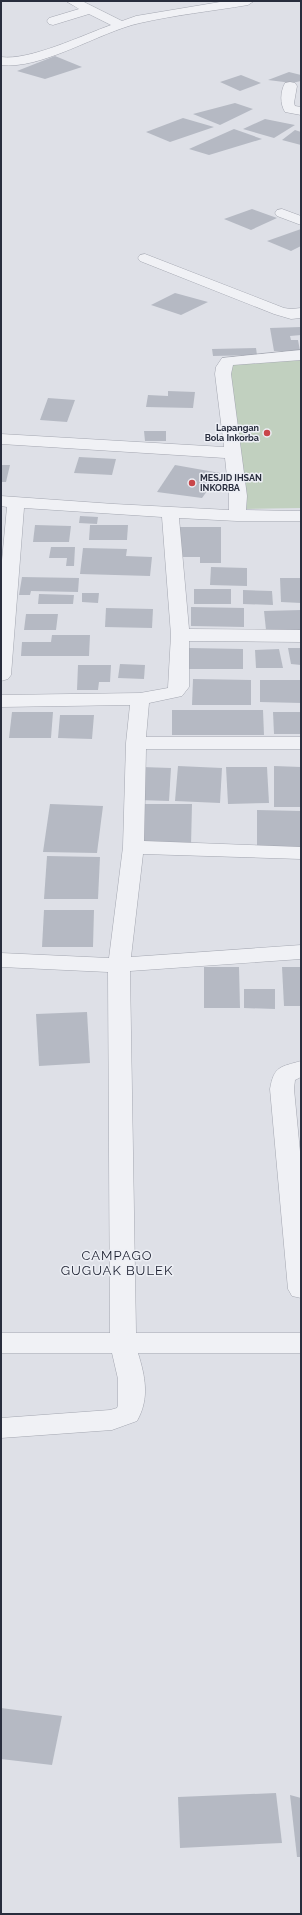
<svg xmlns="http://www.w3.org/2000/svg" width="302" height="1915" viewBox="0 0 302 1915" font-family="Raleway,sans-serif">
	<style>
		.green { fill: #c1d0bf }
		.building { fill: #b5b9c3 }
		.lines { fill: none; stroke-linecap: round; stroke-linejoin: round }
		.minor-casing { stroke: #a4a7b1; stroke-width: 1 }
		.minor { fill: #f0f1f5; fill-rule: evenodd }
		.poi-dot { fill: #c9464a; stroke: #edeff5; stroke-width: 1.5 }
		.labels { text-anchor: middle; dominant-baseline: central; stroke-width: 3; stroke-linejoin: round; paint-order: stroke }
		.far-poi-label { font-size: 9px; font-weight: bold; fill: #282d3d; stroke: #edeff5; text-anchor: end }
		.quarter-label { font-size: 13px; letter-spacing: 1px; fill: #1a1e2e; stroke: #edeff5 }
	</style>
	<rect width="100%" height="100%" fill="#dee0e7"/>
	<path class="green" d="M301 358V508L245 509 224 359Z"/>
	<g class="building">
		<path d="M55 56 82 67 45 79 17 71Z"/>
		<path d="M289 72 301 75V81L292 83 268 80Z"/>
		<path d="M241 75 261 83 240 91 220 82Z"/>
		<path d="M235 103 253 109 220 125 193 114Z"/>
		<path d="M183 118 214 127 170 142 146 132Z"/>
		<path d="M265 119 295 125 274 138 243 129Z"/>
		<path d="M234 129 262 139 209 155 189 149Z"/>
		<path d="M295 130 301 132V145L282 140Z"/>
		<path d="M252 209 277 218 251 230 224 219Z"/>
		<path d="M301 229V246L291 251 267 241Z"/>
		<path d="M175 293 208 302 181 315 151 305Z"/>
		<path d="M301 327V335L290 336 291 340H298L300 351H274L270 328Z"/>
		<path d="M256 348 257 355 213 356 212 349Z"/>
		<path d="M168 391 195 392 193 408 146 407 148 395 168 396Z"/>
		<path d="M48 398 75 400 67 422 40 420Z"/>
		<path d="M144 431H166V441H145Z"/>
		<path d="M79 457 116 459 112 475 74 473Z"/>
		<path d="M1 465H10L6 482H1Z"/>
		<path d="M175 465 220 473 202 498 157 492Z"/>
		<path d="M80 516 98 517 97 524 79 523Z"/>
		<path d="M35 525 71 526 69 542H33Z"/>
		<path d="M90 525H128L127 540H89Z"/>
		<path d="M178 527H221V563H200V557H178Z"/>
		<path d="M51 547H75L74 566H66L67 558H49Z"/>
		<path d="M83 548 127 549 126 556 152 557 150 576 80 574Z"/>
		<path d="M211 567 247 568V586L210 585Z"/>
		<path d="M22 577 79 578 78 592 31 591 30 595H19Z"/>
		<path d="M280 578H301V603L281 602Z"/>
		<rect x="194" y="589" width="37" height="15"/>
		<path d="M243 590 272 591 273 605 243 604Z"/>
		<path d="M82 593H99L98 603 82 602Z"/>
		<path d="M39 594 74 595 73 604H38Z"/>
		<path d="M191 607 244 608V627L191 626Z"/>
		<path d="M106 608 153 609 152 628 105 627Z"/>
		<path d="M301 610V630H266L264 611Z"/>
		<path d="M26 614H58L56 630H24Z"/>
		<path d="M52 635H90L89 656H21L22 642H51Z"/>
		<path d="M189 648 243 649V669H188Z"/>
		<path d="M288 648H301V665L291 664Z"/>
		<path d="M279 649 283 668H256L255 650Z"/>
		<path d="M120 664 145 665 144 679 118 678Z"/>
		<path d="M78 665H111L110 682H99L98 690H77Z"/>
		<path d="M193 679 251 680V705H192Z"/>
		<path d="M260 680H301V703L260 702Z"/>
		<path d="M172 710H263L264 735H172Z"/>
		<path d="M12 712H53L51 738H9Z"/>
		<path d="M273 712H301V734H274Z"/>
		<path d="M60 715H94L92 739 58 738Z"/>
		<path d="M178 766 222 768 220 803 175 801Z"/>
		<path d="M274 766 301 767V807H274Z"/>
		<path d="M142 767 171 768 169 801 139 800Z"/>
		<path d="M226 767H267L269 803 228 804Z"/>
		<path d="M50 804 103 806 97 853 43 852Z"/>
		<path d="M143 804H192L191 846H141Z"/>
		<path d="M257 810 301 811V848L257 847Z"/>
		<path d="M47 856 100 857 98 899H44Z"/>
		<path d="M44 910H94L93 947H42Z"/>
		<path d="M204 967H239L240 1008H204Z"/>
		<path d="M282 967H301V1006H284Z"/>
		<path d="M244 989H275V1009L244 1008Z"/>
		<path d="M87 1012 90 1063 39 1066 36 1014Z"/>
		<path d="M1 1708 62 1716 52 1765 1 1759Z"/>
		<path d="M276 1793 282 1843 180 1848 178 1797Z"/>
		<path d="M290 1795 301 1798V1857H297Z"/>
	</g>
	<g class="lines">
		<g class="minor-casing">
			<g id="minor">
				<path d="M66 1H82L122 21 136 16 226 1H254L248 5C212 11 175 15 140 23 99 32 42 70 1 65V57C29 61 83 35 111 25L89 14 53 25 49 24 47 21 49 18 79 9Z"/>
				<path d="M290 82 295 83 297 86 294 103 295 106 301 107V115L285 112C280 104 280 92 285 83Z"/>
				<path d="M282 209 301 216V225L277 216 275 213 277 210Z"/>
				<path d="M145 254 284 308 291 309 301 308V318L291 319 274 314 140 261 138 258 140 255Z"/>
				<path d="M301 350V360L233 365 231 374 247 496 246 510 301 511V521H237L179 518 189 629 301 630V642L189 641V687L182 696 149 703 146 737H301V749H146L144 841 301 847V859L143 854 131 957 301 945V959L130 971 136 1333H301V1353H138C145 1376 150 1398 137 1421L112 1430 1 1438V1418L110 1410 117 1408 118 1405V1379L112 1353H1V1333H110L108 972 1 967V953L109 958 123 847 126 743 130 705 1 707V695L140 693 168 688 171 635 162 517 24 508 11 675 8 679 1 681V571L7 507 1 506V496L114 504 229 510V496L225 458 1 444V434L224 447 215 374 216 367 222 358Z"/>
				<path d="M301 1061V1077L295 1080 294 1089 301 1162V1298L292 1296 288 1289 270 1089C274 1066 280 1067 301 1061Z"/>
			</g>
		</g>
		<use href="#minor" class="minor"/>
	</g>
	<g class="poi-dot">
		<circle cx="267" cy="433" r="4"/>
		<circle cx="192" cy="483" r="4"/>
	</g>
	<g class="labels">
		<g class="far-poi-label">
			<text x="259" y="428">Lapangan<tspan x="259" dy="10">Bola Inkorba</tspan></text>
			<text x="200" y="478" text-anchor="start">MESJID IHSAN<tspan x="200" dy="10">INKORBA</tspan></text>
		</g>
		<g class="quarter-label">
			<text x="117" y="1255">CAMPAGO<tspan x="117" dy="15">GUGUAK BULEK</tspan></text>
		</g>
	</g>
	<rect width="302" height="1915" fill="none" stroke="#282d3d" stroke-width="4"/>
</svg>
